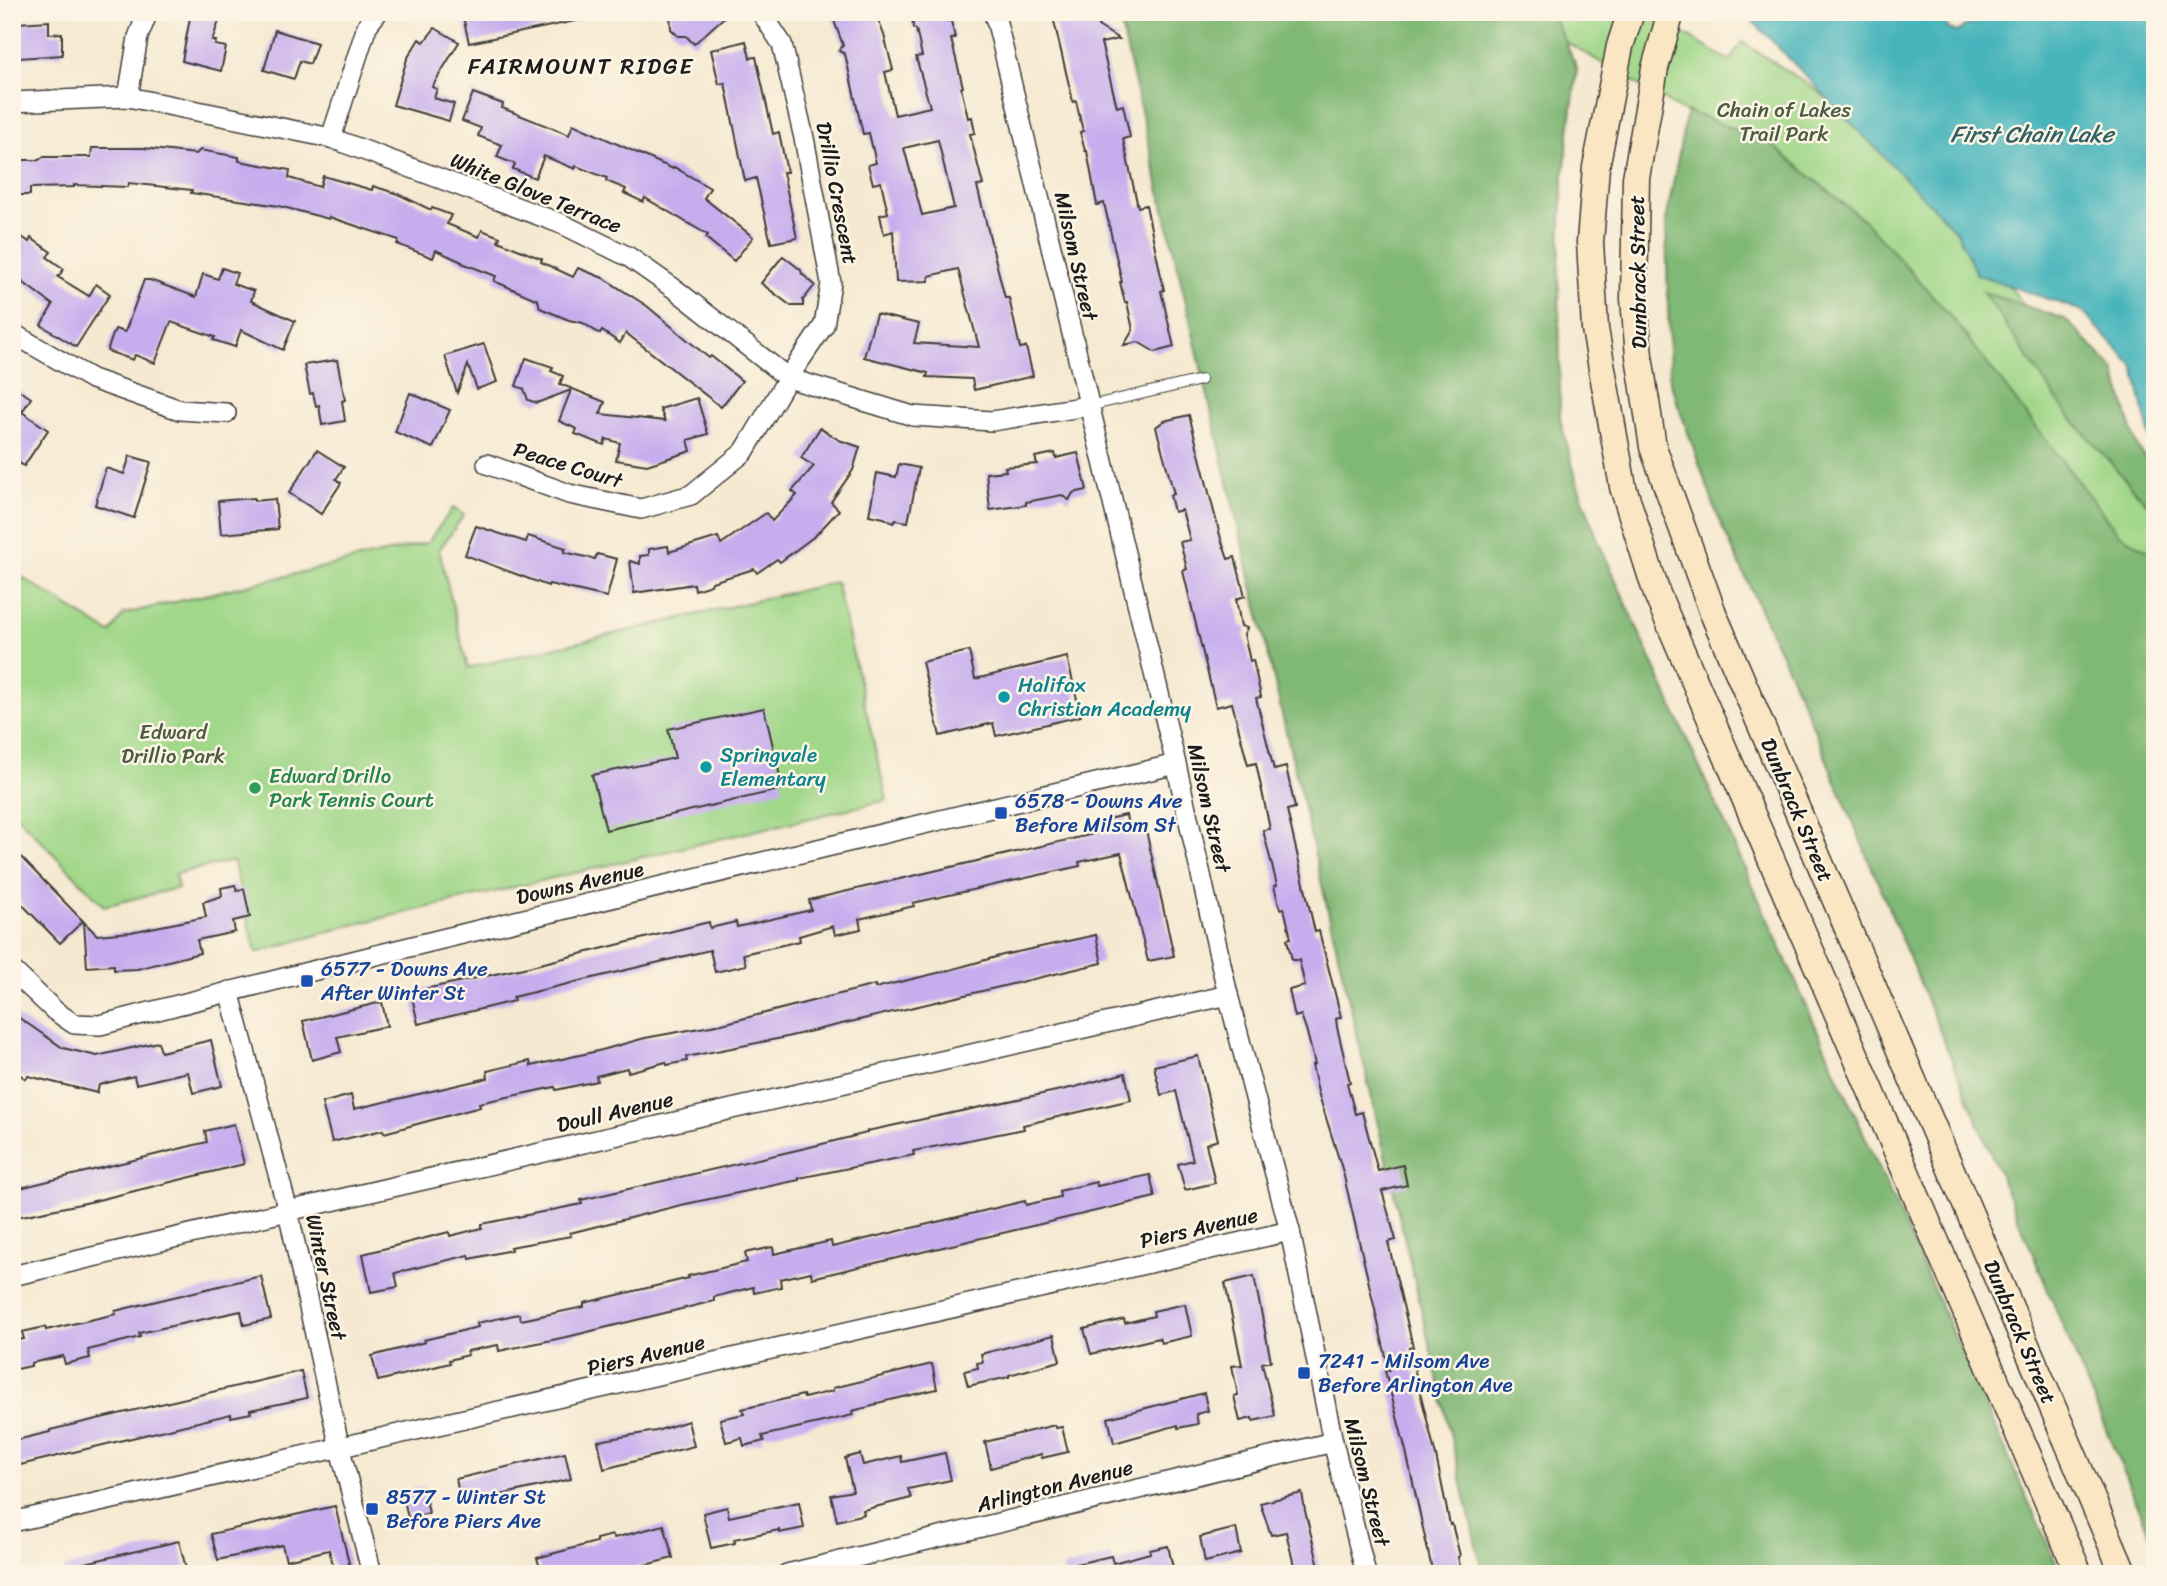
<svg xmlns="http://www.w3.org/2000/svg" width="2167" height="1586" viewBox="0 0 2167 1586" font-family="Sriracha,sans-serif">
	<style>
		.green { fill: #a0d789; stroke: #5e7a52; stroke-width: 2 }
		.forest { fill: #80b875; stroke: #4e6a48; stroke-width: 2 }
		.water { fill: #44b4bb; stroke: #30686c; stroke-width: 2 }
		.building { fill: #c7adee; fill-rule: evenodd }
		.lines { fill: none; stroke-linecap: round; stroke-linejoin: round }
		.service-casing { stroke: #3d3b37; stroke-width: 12 }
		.minor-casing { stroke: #3d3b37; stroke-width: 22 }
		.secondary-casing { stroke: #3d3b37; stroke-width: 29 }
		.service { stroke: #fff; stroke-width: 10 }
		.minor { stroke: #fff; stroke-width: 19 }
		.secondary { stroke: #fbe6c3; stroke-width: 26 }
		.culture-dot { fill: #0f9aa8; stroke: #fcf5e5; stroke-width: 2.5 }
		.leisure-dot { fill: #2e9e5b; stroke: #fcf5e5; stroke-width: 2.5 }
		.transit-dot { fill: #1a4fb4; stroke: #fcf5e5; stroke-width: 2.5 }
		.labels { text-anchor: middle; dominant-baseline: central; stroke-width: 5; stroke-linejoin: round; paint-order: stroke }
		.park-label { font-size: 21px; fill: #4a5d42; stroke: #fcf5e5 }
		.street-label { font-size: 21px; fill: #1c1c1c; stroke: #fcf5e5 }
		.culture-label { font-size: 21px; fill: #0d838f; stroke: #fcf5e5; text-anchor: start }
		.leisure-label { font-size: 21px; fill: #27864d; stroke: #fcf5e5; text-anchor: start }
		.transit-label { font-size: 21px; fill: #164399; stroke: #fcf5e5; text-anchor: start }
		.neighbourhood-label { font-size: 23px; letter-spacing: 2px; fill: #1c1c1c; stroke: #fcf5e5 }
		.water-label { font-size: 23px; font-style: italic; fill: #2e6064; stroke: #fcf5e5 }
	</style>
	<rect width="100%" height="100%" fill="#fcf5e5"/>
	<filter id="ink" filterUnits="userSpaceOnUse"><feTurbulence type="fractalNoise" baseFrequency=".0143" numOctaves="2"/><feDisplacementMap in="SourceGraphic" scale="14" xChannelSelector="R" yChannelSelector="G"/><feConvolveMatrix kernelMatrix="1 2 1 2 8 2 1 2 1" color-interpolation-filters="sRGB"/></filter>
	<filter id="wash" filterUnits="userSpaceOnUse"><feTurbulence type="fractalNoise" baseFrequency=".00686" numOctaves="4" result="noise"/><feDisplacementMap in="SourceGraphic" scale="28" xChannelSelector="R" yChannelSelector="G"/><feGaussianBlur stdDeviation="1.57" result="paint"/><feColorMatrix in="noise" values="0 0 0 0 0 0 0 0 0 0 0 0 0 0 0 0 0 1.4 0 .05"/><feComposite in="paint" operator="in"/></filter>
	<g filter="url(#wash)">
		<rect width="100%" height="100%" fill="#f6e9d1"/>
		<g class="green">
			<path d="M1516 12H1646L1730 61 1742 42 1809 85 1859 123 1996 268 2105 413 2155 474V594L1728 138Z"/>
			<path d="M453 508 464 515 439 550 468 668 836 582 887 800 344 927 256 953 233 861 175 874 178 888 104 906 12 811V571L110 633 124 614 427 543Z"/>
		</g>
		<g class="forest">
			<path d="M1118 12H1551L1577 68 1563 181 1559 267 1560 420 1578 485 1599 543 2061 1574H1483Z"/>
			<path d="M1687 111 1768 142 1865 221 1948 313 2118 533 2155 555V1547L1799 693 1720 522 1670 382 1666 220Z"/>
			<path d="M1983 292 2065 319 2114 369 2136 444 2155 473V513L2064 410Z"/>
		</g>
		<path class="water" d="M1744 12H1942L1948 15 1947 28 1957 32 1966 25 1977 24 1983 15 1989 12H2155V461L2134 367 2082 311 1976 274 1957 232Z"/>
		<g id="blocks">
			<g class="building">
				<path d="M191 12H222L212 41H216L215 45 226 47 221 71 182 61Z"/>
				<path d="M462 12H579L580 20 469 43Z"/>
				<path d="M670 12H730L694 44 686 36H678L671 29Z"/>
				<path d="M836 12H875L884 35 893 70 885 72 895 115 930 107 916 57 922 56 916 29 913 28 912 12H945L948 21H951L955 38 951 39 963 87 961 88 968 118 972 117 975 133 970 134 983 185 977 186 1005 298H1009L1020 348 1026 347 1033 376 974 390 972 379 927 377 928 373 864 357 876 314 919 324 914 343 979 347 958 269 929 276V281L896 282 893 231 884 234 880 215 888 213 881 182 873 184 868 165 876 163 869 133 863 134 845 54 839 51 843 45 833 18 838 16ZM938 140 954 208 922 215 904 148Z"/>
				<path d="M1072 12H1105L1098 26 1119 39 1101 43 1117 107 1123 105 1130 137 1123 139 1138 207 1146 205 1164 290 1161 291 1174 347 1155 352 1138 342 1124 345 1133 330 1127 302 1125 303 1120 282H1122L1104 203 1097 205 1087 151H1085L1080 132 1083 131 1076 101 1073 102 1053 17Z"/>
				<path d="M49 21V34L62 33V55L19 58 18 23Z"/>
				<path d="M435 28 459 42 432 87 437 89 434 98 454 104 449 121 393 105 407 59 419 39 424 42Z"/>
				<path d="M275 30 317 43 310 64 300 61 294 79 264 70Z"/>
				<path d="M746 41 750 58 756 57 773 134 779 132 787 172H783L797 238 771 243 756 178 745 181 725 83 719 84 711 50Z"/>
				<path d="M473 93 503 104 502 108 569 135 573 124 673 169 674 167 710 188 704 198 753 237 734 261 706 238 708 235 645 198 643 202 624 193 626 189 606 181 607 178 576 166 575 169 544 156 535 178 513 169 515 164 497 157 502 145 478 136 481 128 462 121Z"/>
				<path d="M92 148H143L196 154 200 150 239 157V161L290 170 289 178 320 187 323 176 372 190 373 186 398 194 431 210 432 208 451 215 447 224 479 237 482 230 500 237 498 241 542 259 541 262 573 277 578 268 603 278 647 306 709 358 711 356 742 381 721 407 626 333 620 343 602 331 600 334 583 323 569 320 540 308 538 300 494 281 496 276 462 263V262L436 250 433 258 397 244 399 240 329 217V219L279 206 191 193 192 190 129 183 128 187 74 185V187L30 188V195H12V160H39L43 157H91Z"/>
				<path d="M12 230 29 242 31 238 51 252 47 257 64 269 58 277 89 296 96 284 110 294 76 347 41 325 53 305 12 274Z"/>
				<path d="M783 256 801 270 802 274 815 285 803 300V306H791L761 283Z"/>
				<path d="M222 268 237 273 233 284 254 291 251 301 295 321 283 350 241 330 235 347 213 340 215 337 171 322 155 363 135 355 133 360 107 351 115 329 125 332 144 280H150L196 297 203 274 218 279Z"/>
				<path d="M484 344 497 382 477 389 468 365 457 393 445 356Z"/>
				<path d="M526 358 553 367 551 371 563 376 560 384 605 402 600 414 665 421 660 409 697 398 708 434 688 440 691 451 647 465 616 460 620 443 606 439 604 445 575 434 577 429 559 421 571 390 537 403 528 400 524 389 516 386Z"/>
				<path d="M337 360 345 400 342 401 345 421 322 425 319 405 316 406 313 393 310 394 304 365Z"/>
				<path d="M12 386 31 398 22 412 48 430 24 466 12 458Z"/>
				<path d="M410 393 450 410 433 448 395 432Z"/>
				<path d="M1189 415 1221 539 1228 559 1235 557 1245 596 1236 599 1241 626 1247 628 1244 634 1250 661 1253 660 1261 697 1256 698 1274 770 1286 767 1295 808 1287 810 1315 932 1319 931 1341 1017 1336 1019 1337 1027 1350 1082 1347 1083 1355 1114 1362 1112 1378 1171 1403 1165 1407 1185 1382 1191 1396 1240 1388 1242 1413 1347 1409 1348 1436 1456 1450 1525 1452 1524 1460 1556 1458 1557 1462 1574H1433L1406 1451 1385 1371 1389 1370 1343 1172 1318 1092 1312 1065 1315 1064 1306 1029 1301 1015 1295 1017 1289 990 1305 986 1299 960H1292L1287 939 1291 938 1284 908 1280 909 1274 886 1277 885 1263 830 1270 829 1256 763 1248 765 1232 703 1216 707 1183 571 1187 569 1180 542 1190 540 1182 510 1174 512 1170 495 1174 494 1156 427 1164 421Z"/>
				<path d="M820 428 839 440 860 447 853 470 831 502 839 510 816 535 780 562 777 559 757 573 754 569 712 582 711 585 695 590 694 584 634 593 630 561 640 564V556L649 555V549L668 546 669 552 718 537 721 544 766 513 772 521 797 495 792 491 814 466 801 458Z"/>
				<path d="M317 450 344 467 336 479 341 483 321 514 289 493Z"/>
				<path d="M1055 453 1056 458 1078 453 1087 490 1073 493 1069 500 1062 495 1026 502V505L990 510 986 473 1006 471 1005 467 1037 464 1035 457Z"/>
				<path d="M130 456 151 462 134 518 95 505 106 468 124 474Z"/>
				<path d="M899 464 919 468 908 522 896 520 893 523 884 518 869 515 877 473 896 477Z"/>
				<path d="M254 498V501L275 499 278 529 221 534 218 501Z"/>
				<path d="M476 526 526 542 528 536 566 548 564 552 595 559 597 554 617 559 607 597 549 584 548 586 465 555Z"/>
				<path d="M969 651 975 679 1067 657 1081 716 996 736 993 723 940 736 922 662Z"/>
				<path d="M764 708 783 789 606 830 592 775 675 758 668 729Z"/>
				<path d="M1126 815 1128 826 1132 824 1133 829 1145 826 1174 956 1148 961 1121 853 1079 862 1080 866 913 903 914 906 859 919 861 929 835 935 833 926 799 936 800 941 743 954 746 965 715 972 710 950 513 997 514 1001 418 1024 411 992 528 967 709 922 710 928 736 922 737 927 811 910 809 900 1102 832 1104 830 1102 820Z"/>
				<path d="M12 848 83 921 60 943 12 894Z"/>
				<path d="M235 885 237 891 244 889 250 917 233 921 235 932 197 940 200 953 137 969 114 970V965L87 967 84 922 97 935 131 932 206 917 203 902 222 896 221 888Z"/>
				<path d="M1096 935 1102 963 782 1038 686 1057 687 1061 667 1065 666 1062 628 1072 627 1068 596 1076 597 1081 556 1090 555 1087 479 1103 480 1107 384 1133 383 1130 332 1142 322 1103 351 1095 354 1109 488 1078 487 1071 530 1061 531 1066 602 1050 645 1038 722 1024 875 985V988L950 970 1003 955Z"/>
				<path d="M382 1002 387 1026 337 1037 341 1052 312 1060 303 1021Z"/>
				<path d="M12 1013 63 1048 97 1056 158 1042 161 1052 211 1040 222 1086 193 1093 188 1072 136 1084 134 1076 99 1085 97 1093 28 1076 26 1079 12 1069Z"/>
				<path d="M1198 1056 1218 1140 1206 1144 1215 1183 1185 1190 1178 1164 1193 1160 1176 1091 1161 1095 1154 1066Z"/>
				<path d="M1125 1073 1131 1100 1023 1125 1024 1129 913 1151 914 1155 799 1178V1180L681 1205 570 1233 571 1236 510 1247 511 1250 470 1259 469 1255 395 1273 398 1287 371 1292 363 1254 449 1232 450 1236 482 1228V1224L582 1204 581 1200 810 1147 867 1133V1131L1075 1087Z"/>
				<path d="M234 1124 244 1164 90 1202 12 1218V1190L207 1142 205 1131Z"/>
				<path d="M1150 1175 1155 1197 812 1278 811 1272 780 1279 781 1287 754 1293 753 1287 714 1297V1301L571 1336 499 1351 498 1345 467 1351 468 1355 449 1360 450 1363 378 1381 372 1356 425 1342 424 1340 478 1327 477 1323 519 1314 521 1320 584 1307V1303L689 1278 688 1276 747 1262 745 1253 768 1248 773 1247 774 1254 831 1241 832 1247 1025 1201 1026 1205 1060 1197 1059 1191 1096 1182 1097 1186Z"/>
				<path d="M261 1276 271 1319 244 1325 241 1311 139 1333 140 1337 88 1350 90 1358 65 1364 63 1356 31 1363V1366L12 1370V1341L24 1339 22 1332 45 1327 46 1330 116 1314 115 1311Z"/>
				<path d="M1254 1276 1271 1361 1262 1363 1275 1416 1253 1421 1252 1418 1240 1421 1234 1396 1238 1395 1232 1366 1242 1365 1225 1283Z"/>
				<path d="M1185 1304 1192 1336 1161 1343 1159 1338 1091 1354 1084 1329 1124 1319 1125 1323 1154 1316 1153 1311Z"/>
				<path d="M1054 1335 1060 1361 1009 1375V1377L968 1386 964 1371 978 1368 977 1363 983 1362 981 1354Z"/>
				<path d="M932 1364 937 1389 877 1403V1405L852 1411 853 1415 762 1436 764 1441 744 1446 742 1438 726 1442 720 1419 744 1414 742 1409 803 1395 804 1398 833 1391V1388Z"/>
				<path d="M301 1371 307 1398 250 1410 251 1413 231 1417V1414L12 1467V1441L50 1432V1430Z"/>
				<path d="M1204 1393 1208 1411 1196 1414 1198 1424 1178 1428V1425L1114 1443 1108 1418Z"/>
				<path d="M688 1421 694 1446 604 1469 598 1441 656 1431Z"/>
				<path d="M1055 1425 1056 1428 1062 1427 1068 1452 1042 1458 1041 1454 991 1468 985 1442Z"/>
				<path d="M565 1453 571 1479 461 1504 456 1479Z"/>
				<path d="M945 1453 951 1480 908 1489 911 1498 863 1510 864 1514 837 1521 831 1495 853 1491 845 1458 860 1454 863 1465 901 1456 902 1462Z"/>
				<path d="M423 1487 429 1513 408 1518 402 1491Z"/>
				<path d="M1302 1493 1305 1511 1321 1574H1296L1286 1532 1271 1535 1260 1503Z"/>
				<path d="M799 1502 804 1528 779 1533V1530L734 1539 735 1543 711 1548 703 1513 727 1507 729 1517Z"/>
				<path d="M335 1506 350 1567 335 1571 329 1550 286 1560 282 1545 218 1560 211 1534Z"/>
				<path d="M664 1525 673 1558 609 1574H542L537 1558 596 1542V1539L613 1535 614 1538Z"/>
				<path d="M1236 1528 1241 1553 1205 1562 1200 1537Z"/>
				<path d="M179 1541 186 1568 161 1574H65L64 1568Z"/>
				<path d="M1168 1546 1174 1572 1165 1574H1064L1063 1567 1111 1556 1113 1563 1150 1553V1550Z"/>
			</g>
		</g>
	</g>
	<g filter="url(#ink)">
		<use href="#blocks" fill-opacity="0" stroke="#3d3b37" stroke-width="2"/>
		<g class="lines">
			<g class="service-casing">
				<path id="service" d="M1089 406 1201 380"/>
			</g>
			<g class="minor-casing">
				<g id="minor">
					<path d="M993 12 997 23 1176 764 1228 995 1290 1231 1333 1442 1366 1574"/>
					<path d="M128 97 138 37 148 12"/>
					<path d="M12 102 128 97 331 138 562 224 629 257 676 290 788 378 913 416 992 421 1088 406"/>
					<path d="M331 138 367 26 378 12"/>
					<path d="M12 333 92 379 180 410 226 413"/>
					<path d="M487 464 569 494 641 509 691 495 744 452 788 378 824 325 831 283 804 138 782 44 761 12"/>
					<path d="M12 970 55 1011 74 1024 100 1025C457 932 817 850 1176 764"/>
					<path d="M229 991 288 1211 340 1449 372 1574"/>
					<path d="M12 1276 288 1211 1228 995"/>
					<path d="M12 1522 1290 1231"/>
					<path d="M787 1574 1333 1442"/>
				</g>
			</g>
			<g class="secondary-casing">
				<g id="secondary">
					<path d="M1631 12 1620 46 1596 167 1590 242 1595 329 1623 487 1657 594 2079 1574"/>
					<path d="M1671 12 1655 68 1636 178 1634 299 1639 356 1653 447 1713 613 2124 1574"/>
				</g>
			</g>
			<use href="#service" class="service"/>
			<use href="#minor" class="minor"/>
			<use href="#secondary" class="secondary"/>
		</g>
	</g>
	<g class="culture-dot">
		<circle cx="1004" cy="697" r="7"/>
		<circle cx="706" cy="767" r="7"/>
	</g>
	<circle class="leisure-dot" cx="255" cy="788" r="7"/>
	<g class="transit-dot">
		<rect x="994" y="806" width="14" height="14" rx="3.5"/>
		<rect x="300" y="974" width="14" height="14" rx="3.5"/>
		<rect x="1297" y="1366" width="14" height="14" rx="3.5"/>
		<rect x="365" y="1502" width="14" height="14" rx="3.5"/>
	</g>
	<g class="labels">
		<g class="park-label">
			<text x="1784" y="110">Chain of Lakes<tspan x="1784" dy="24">Trail Park</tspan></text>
			<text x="173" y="732">Edward<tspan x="173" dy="24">Drillio Park</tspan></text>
		</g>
		<g class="street-label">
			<text transform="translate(536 193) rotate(22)">White Glove Terrace</text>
			<text transform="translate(837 193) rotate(79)">Drillio Crescent</text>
			<text transform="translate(1076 256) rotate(77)">Milsom Street</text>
			<text transform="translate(1638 272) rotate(-91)">Dunbrack Street</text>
			<text transform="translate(568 465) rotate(17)">Peace Court</text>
			<text transform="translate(1209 808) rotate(77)">Milsom Street</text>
			<text transform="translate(1797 810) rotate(67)">Dunbrack Street</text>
			<text transform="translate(580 883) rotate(-13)">Downs Avenue</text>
			<text transform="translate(615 1112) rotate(-13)">Doull Avenue</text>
			<text transform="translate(1199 1228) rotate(-13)">Piers Avenue</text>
			<text transform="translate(326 1277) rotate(78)">Winter Street</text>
			<text transform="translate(2020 1332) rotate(67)">Dunbrack Street</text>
			<text transform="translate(646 1355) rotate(-13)">Piers Avenue</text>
			<text transform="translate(1367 1482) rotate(76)">Milsom Street</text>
			<text transform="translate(1055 1486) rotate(-14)">Arlington Avenue</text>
		</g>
		<g class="culture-label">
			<text x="1018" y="685">Halifax<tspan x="1018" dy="24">Christian Academy</tspan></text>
			<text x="720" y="755">Springvale<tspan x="720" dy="24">Elementary</tspan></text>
		</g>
		<g class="leisure-label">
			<text x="269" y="776">Edward Drillo<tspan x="269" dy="24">Park Tennis Court</tspan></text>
		</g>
		<g class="transit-label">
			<text x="1015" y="801">6578 - Downs Ave<tspan x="1015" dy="24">Before Milsom St</tspan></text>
			<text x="321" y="969">6577 - Downs Ave<tspan x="321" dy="24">After Winter St</tspan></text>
			<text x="1318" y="1361">7241 - Milsom Ave<tspan x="1318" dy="24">Before Arlington Ave</tspan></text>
			<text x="386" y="1497">8577 - Winter St<tspan x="386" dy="24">Before Piers Ave</tspan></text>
		</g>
		<g class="neighbourhood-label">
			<text x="581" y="66">FAIRMOUNT RIDGE</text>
		</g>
		<g class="water-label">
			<text x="2032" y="134">First Chain Lake</text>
		</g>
	</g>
	<rect width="2167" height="1586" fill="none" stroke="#fcf5e5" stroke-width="42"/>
</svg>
